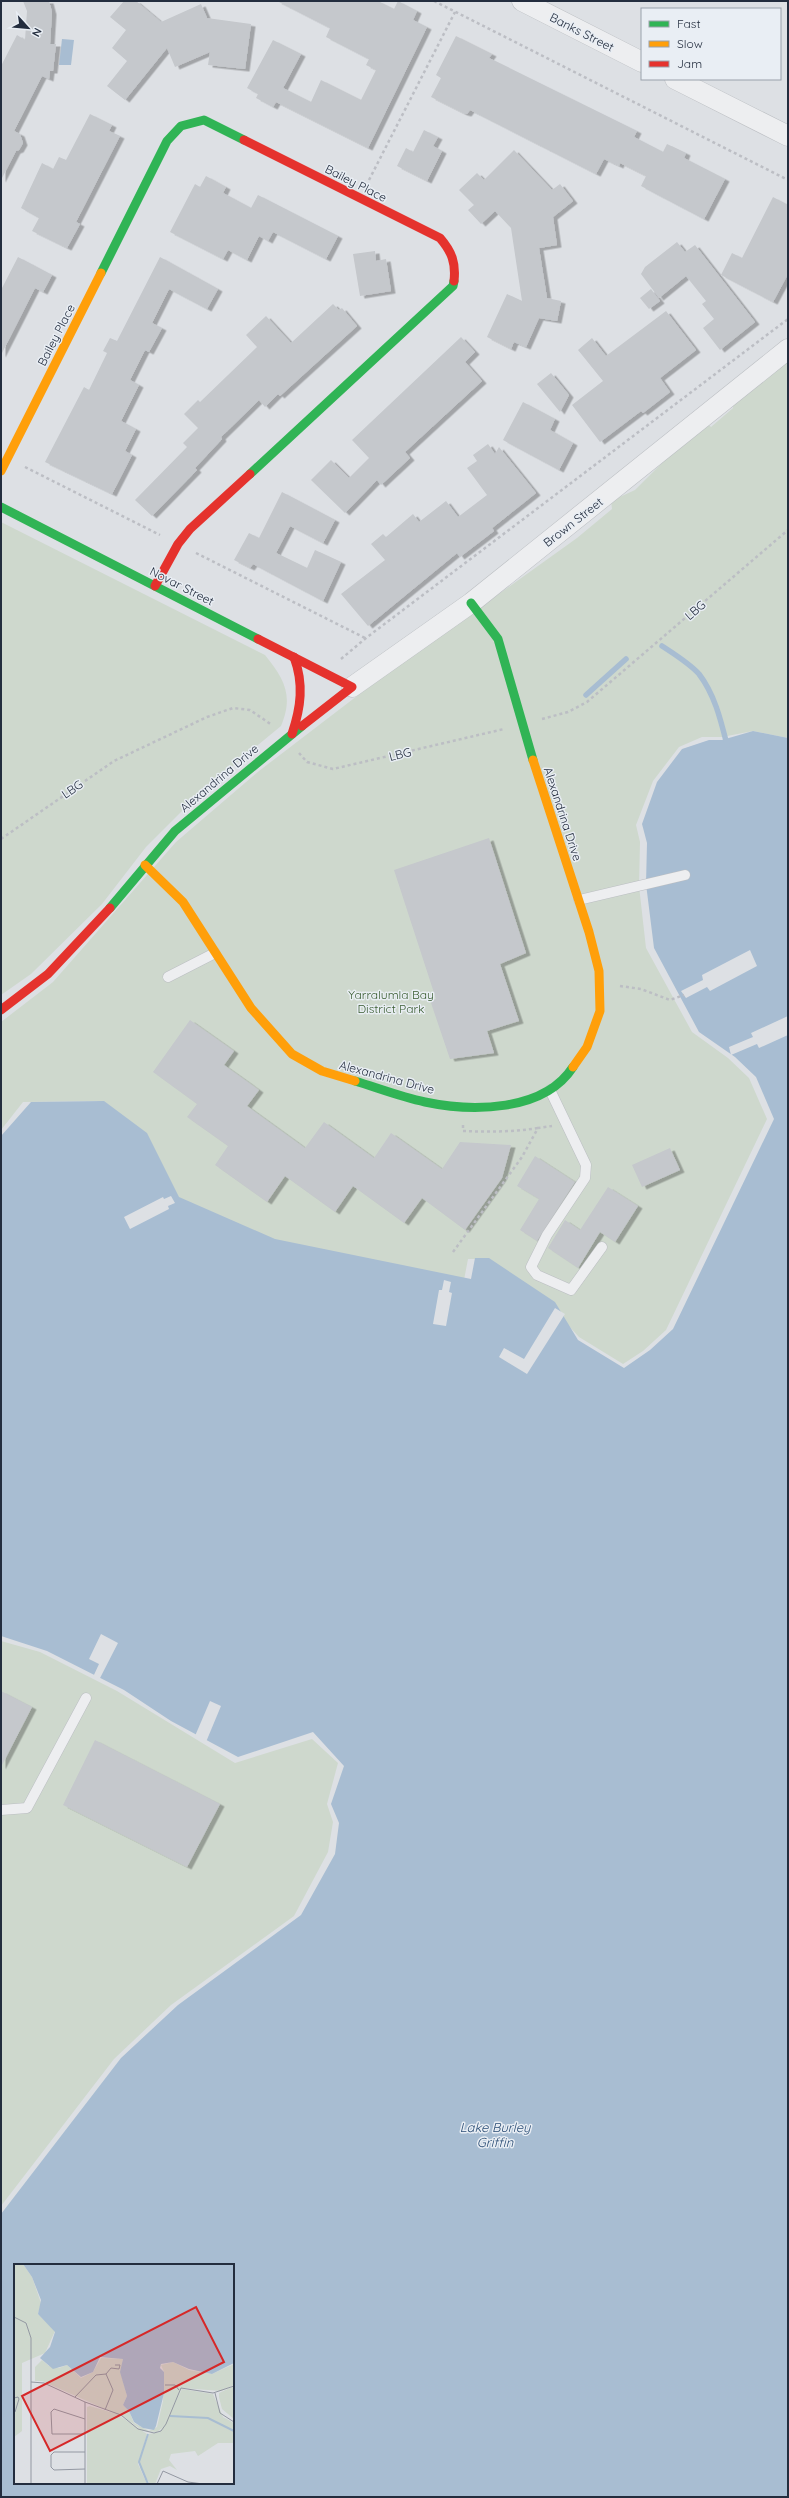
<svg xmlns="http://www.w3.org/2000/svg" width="789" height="2498" viewBox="0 0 789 2498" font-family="Quicksand,sans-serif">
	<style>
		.green { fill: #ced8cd }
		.water { fill: #a8bdd2; fill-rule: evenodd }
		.pier { fill: #dde0e4 }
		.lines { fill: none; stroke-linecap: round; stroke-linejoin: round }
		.stream { stroke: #a8bdd2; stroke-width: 5.5 }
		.building { fill: #c5c8cc; filter: url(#shadow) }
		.lane-casing { stroke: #bbbec2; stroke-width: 11 }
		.street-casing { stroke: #bbbec2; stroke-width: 21 }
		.path { stroke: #bcbec4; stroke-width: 2.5; stroke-dasharray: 3 3; stroke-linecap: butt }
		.lane { stroke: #edeef0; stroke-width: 10 }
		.street { stroke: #edeef0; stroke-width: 20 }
		.fast { stroke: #30b455; stroke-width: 9 }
		.slow { stroke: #ff9f0a; stroke-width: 9 }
		.jam { stroke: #e5322d; stroke-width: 9 }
		.labels { text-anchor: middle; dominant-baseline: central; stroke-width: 3; stroke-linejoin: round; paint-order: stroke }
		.street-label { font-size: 12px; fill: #232d3e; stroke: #e9eef4 }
		.park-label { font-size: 12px; fill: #385b2f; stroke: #e9eef4 }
		.water-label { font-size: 13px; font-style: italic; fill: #2a4d75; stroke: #e9eef4 }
		.inset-river { fill: none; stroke: #a8bdd2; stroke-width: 2 }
		.inset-road { fill: none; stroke: #9398a2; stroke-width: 1 }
		.view { fill: #d62828; fill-opacity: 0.15; stroke: #d62828; stroke-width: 2 }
		.inset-edge { fill: none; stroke: #232d3e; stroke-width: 2 }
	</style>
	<defs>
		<filter id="shadow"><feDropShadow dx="4.5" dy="2.5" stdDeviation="0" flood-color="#0004"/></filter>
	</defs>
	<rect width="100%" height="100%" fill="#dde0e4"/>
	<g class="green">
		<path d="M788 337V738L753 731 722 737H702L679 747 653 781 636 825 640 842 639 886 646 948 692 1032 728 1058 749 1078 767 1119 666 1330 643 1351 623 1364 579 1337 548 1303 482 1259H468L464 1280 269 1242 176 1202 97 1101 23 1102 1 1130V1022L53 982 176 842 259 771 357 696 577 538 612 509 611 501 635 490 677 448 708 424 711 427 733 408 735 382Z"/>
		<path d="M1 522 265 655C284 679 294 695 281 726L200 793 146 847 102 904 31 974 1 995Z"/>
		<path d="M1 1641 40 1652 117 1691 235 1763 312 1739 338 1763 327 1804 333 1822 328 1852 294 1916 171 2005 114 2059 1 2206Z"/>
	</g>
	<g class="water">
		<path d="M62 39 74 40 71 65H59Z"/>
		<path d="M753 731 788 738V2497H1V2214L121 2058 178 2005 301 1915 335 1854 339 1823 331 1804 344 1766 313 1732 238 1757 171 1721 124 1690 47 1651 1 1636V1136L31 1102 104 1101 147 1133 179 1197 275 1239 471 1279 475 1258H489L555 1302 578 1340 624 1368 650 1350 673 1329 774 1119 756 1077 735 1057 699 1032 654 948 646 884 647 843 642 824 657 782 682 749 709 740H722ZM15 2265H233V2483H15Z"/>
	</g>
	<g class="pier">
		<path d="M750 950 757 966 710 991 707 987 686 998 681 991 703 980 702 975Z"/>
		<path d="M788 1016V1035L759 1048 757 1044 731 1055 729 1047 753 1037 751 1033Z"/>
		<path d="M171 1196 175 1203 168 1206 169 1209 130 1229 124 1217 163 1197 164 1199Z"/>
		<path d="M444 1280 451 1282 449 1292 452 1293 446 1326 433 1324 439 1290H442Z"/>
		<path d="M555 1308 565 1314 527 1374 499 1357 504 1348 524 1359Z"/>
		<path d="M101 1634 118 1643 99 1680 93 1677 99 1664 89 1659Z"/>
		<path d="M210 1701 221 1706 206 1742 195 1736Z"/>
	</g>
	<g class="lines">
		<g class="stream">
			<path d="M662 646C674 654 689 663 699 674 715 695 721 721 727 745"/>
			<path d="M586 695 626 659"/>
		</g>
	</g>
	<g class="building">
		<path d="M23 1H49L52 12 50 44H56L53 71H50L49 79 42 76 14 131 20 134 23 143 19 150 16 151 1 180V66L17 35 25 40 27 11Z"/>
		<path d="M124 1H136L161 22 201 4 207 18 251 24 245 69 208 65 210 52 175 67 167 48 125 100 107 86 127 61 112 48 126 30 110 17Z"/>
		<path d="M277 1H378L394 9 398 1 417 11 413 20 427 27 368 148 276 102 273 107 256 98 258 94 247 88 273 40 301 54 283 88 311 102 321 80 361 100 376 70 366 65 369 59 326 37 330 28Z"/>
		<path d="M456 36 492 54 489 58 637 131 634 137 663 152 667 144 686 153 684 158 725 179 704 219 641 186 646 176 620 163 619 166 604 159 596 174 470 110 467 114 463 113 431 97 441 78 436 75Z"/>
		<path d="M90 114 112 125 109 131 120 136 76 222 80 224 67 248 32 231 39 218 21 208 42 163 53 169 59 157 66 160Z"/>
		<path d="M424 130 438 137 433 146 442 151 427 181 397 166 406 148 413 152Z"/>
		<path d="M514 150 552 190 560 184 573 201 553 217 557 245 539 248 547 298 561 301 557 321 539 318 526 347 514 342 511 349 487 337 507 294 522 301 511 228 495 211 481 224 468 210 474 205 459 190 477 173 484 180Z"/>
		<path d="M206 176 226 187 223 193 251 208 258 195 338 236 326 259 273 232 268 241 259 236 247 260 228 250 223 259 170 232 195 184 200 187Z"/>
		<path d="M773 197 788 205V274L773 302 721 275 732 253 742 258Z"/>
		<path d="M677 242 685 252 695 245 755 322 720 350 703 328 714 319 702 304 706 301 686 276 659 298 641 274 645 267Z"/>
		<path d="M375 251 376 261 386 259 391 291 360 296 353 254Z"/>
		<path d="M18 257 52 275 43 292 35 288 1 355V290Z"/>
		<path d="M160 257 218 289 207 309 169 289 152 323 162 328 149 352 145 350 130 380 139 385 121 421 136 429 125 451 132 455 112 494 45 462 84 387 89 390 107 353 103 351 110 338 117 341Z"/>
		<path d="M651 289 660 301 649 309 640 298Z"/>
		<path d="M333 304 339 310 342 308 357 326 280 396 278 394 265 407 259 400 221 437 222 439 195 468 197 470 152 516 135 500 187 447 183 443 198 428 184 414 198 400 200 402 257 347 246 335 266 316 291 343Z"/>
		<path d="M666 311 696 350 660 378 670 392 643 413 641 411 600 442 572 405 603 381 578 350 592 338 606 356Z"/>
		<path d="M461 337 475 352 465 362 482 381 405 452 410 458 381 485 377 480 345 513 311 480 331 460 349 478 369 458 352 440Z"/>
		<path d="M551 373 569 395 560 412 537 384Z"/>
		<path d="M523 402 555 419 550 430 573 443 559 470 503 440Z"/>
		<path d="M488 444 495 454 499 447 536 493 492 528 494 531 460 557 457 553 368 626 341 594 385 560 371 544 383 534 386 537 413 514 419 522 446 501 458 517 487 495 467 468 477 461 473 455Z"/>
		<path d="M282 492 335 520 323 543 290 526 276 553 307 568 315 550 341 562 323 601 253 564 250 568 234 560 249 533 259 538Z"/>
		<path d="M489 838 526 953 500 964 519 1021 487 1031 494 1053 450 1059 430 1000 436 999 394 870Z"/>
		<path d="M190 1020 234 1051 224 1065 259 1090 247 1106 305 1148 324 1122 374 1158 391 1133 442 1169 460 1142 511 1145 502 1178 465 1230 422 1198 404 1223 353 1186 335 1212 285 1176 267 1202 215 1165 228 1146 187 1117 197 1104 153 1072Z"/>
		<path d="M670 1148 680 1170 642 1187 632 1165Z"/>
		<path d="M535 1156 575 1182 537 1241 520 1230 539 1199 517 1186Z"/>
		<path d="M608 1187 638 1206 615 1242 600 1232 578 1268 548 1248 565 1220 580 1230Z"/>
		<path d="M1 1691 32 1707 1 1767Z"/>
		<path d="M95 1740 220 1804 187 1867 63 1805Z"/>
	</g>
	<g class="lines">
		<g class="lane-casing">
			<g id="lane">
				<path d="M579 900 685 875"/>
				<path d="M168 977 215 953"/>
				<path d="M550 1090 586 1165 585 1178 547 1235 531 1267 537 1275 571 1290 602 1247"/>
				<path d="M1 1810 27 1808 86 1698"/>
			</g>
		</g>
		<g class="street-casing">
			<g id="street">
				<path d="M522 1 642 62"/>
				<path d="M675 79 788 136"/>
				<path d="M352 687 471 603 788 349"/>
			</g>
		</g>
		<g class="path">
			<path d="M434 1 788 180"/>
			<path d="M369 180 455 12"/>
			<path d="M25 467 160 535"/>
			<path d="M196 553 365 638"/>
			<path d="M341 659 366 638 788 319"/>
			<path d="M542 719 568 712 587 702 788 530"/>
			<path d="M299 753 307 762 333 769 504 729"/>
			<path d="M1 839 114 761 207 717 233 708 250 710 272 725"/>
			<path d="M620 986 641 989 670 1000 684 995"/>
			<path d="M463 1125V1131C488 1132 513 1132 538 1128"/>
			<path d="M453 1252 522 1157 538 1128 552 1126"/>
		</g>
		<use href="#lane" class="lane"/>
		<use href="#street" class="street"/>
		<g class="fast">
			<path d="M101 273 167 141 181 126 204 120 244 140"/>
			<path d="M250 474 453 286 454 281"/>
			<path d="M1 507 258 639"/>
			<path d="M471 603 498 639 533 760"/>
			<path d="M110 908 175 831 302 726"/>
			<path d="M355 1081C378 1088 401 1097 425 1102 472 1112 544 1112 573 1067"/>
		</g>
		<g class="slow">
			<path d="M1 471 101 273"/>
			<path d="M533 760 589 932 599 971 600 1011 587 1047 573 1067"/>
			<path d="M145 865 183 902 251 1008 292 1054 322 1071 355 1081"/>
		</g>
		<g class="jam">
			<path d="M244 140 440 238C452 252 456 263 454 281"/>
			<path d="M155 586 178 544 190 529 250 474"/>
			<path d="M258 639 352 687 302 726"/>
			<path d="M292 734C301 707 304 684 294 657"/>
			<path d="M1 1010 48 974 110 908"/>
		</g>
	</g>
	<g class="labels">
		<g class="street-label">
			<text transform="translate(582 32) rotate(27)">Banks Street</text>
			<text transform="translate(356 183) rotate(27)">Bailey Place</text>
			<text transform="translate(56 335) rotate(-63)">Bailey Place</text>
			<text transform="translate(573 522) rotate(-38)">Brown Street</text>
			<text transform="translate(182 586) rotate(27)">Novar Street</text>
			<text transform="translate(695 610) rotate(-41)">LBG</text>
			<text transform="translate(400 754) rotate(-14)">LBG</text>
			<text transform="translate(219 778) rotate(-40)">Alexandrina Drive</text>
			<text transform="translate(72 789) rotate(-34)">LBG</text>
			<text transform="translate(563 814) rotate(72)">Alexandrina Drive</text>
			<text transform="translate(387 1077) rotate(15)">Alexandrina Drive</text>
		</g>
		<g class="park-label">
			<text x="391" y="994">Yarralumla Bay<tspan x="391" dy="14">District Park</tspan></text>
		</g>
		<g class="water-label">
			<text x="495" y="2127">Lake Burley<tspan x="495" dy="15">Griffin</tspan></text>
		</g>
	</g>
	<g transform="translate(14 2264)">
		<rect width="220" height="220" fill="#dde0e4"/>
		<path d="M0 0H9L18 13 27 39 24 50 41 67 31 89 8 99V167L0 173ZM87 94 109 95 107 109 113 132 109 141 115 147 120 159 135 167 143 163 149 137 150 108 147 101 159 98 175 106 198 110 220 100V121L207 127 168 124 148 164 143 168 129 167 111 154 28 117H21V103L28 96 35 102 45 104 53 101 67 114 79 108ZM220 122V155L208 145 205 133V129ZM168 125 199 130 209 153 220 159V179H204L184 192 181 187 157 190 155 196 163 206 156 202 147 205 141 220H136L126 204V194L135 170 146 168ZM76 142 103 150 133 170 124 200 133 220H73V143Z" fill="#ced8cd"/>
		<path d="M9 0H220V99L198 110 175 105 159 98 147 100 146 104 150 108V129L142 162 140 166 129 164 120 158 115 147 109 141 113 132 106 108 109 95 86 93 79 108 67 113 53 101 39 105 26 94 36 83 41 68 24 50 27 36 18 13Z" fill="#a8bdd2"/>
		<path class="inset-river" d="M156 152 194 154 220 167M134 220 125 198 134 170"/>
		<path class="inset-road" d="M0 53 12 59 17 74V220M92 110 97 104 105 105 106 101H101M17 118 30 119 71 138M151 121H161L165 126M201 129 206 149 220 158M61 133 82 111 92 110 99 126 91 146M0 134 4 133 5 135 1 148M71 170H38L37 148 40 145 71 155M71 205 40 206 37 203V191L40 188H71M71 220V138L107 151 124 165 140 169 147 167 152 160 167 124 199 129 220 122M143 220 149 207 174 218 189 220"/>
		<path class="view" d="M182 43 210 98 36 187 8 132Z"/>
		<rect width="220" height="220" class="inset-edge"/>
	</g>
	<rect width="789" height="2498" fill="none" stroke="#232d3e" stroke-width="4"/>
	<rect x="641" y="8" width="140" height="72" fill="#e9eef4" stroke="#9aa1ab"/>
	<rect x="649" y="21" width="20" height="6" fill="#30b455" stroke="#9aa1ab"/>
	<text x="677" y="28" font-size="12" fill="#232d3e">Fast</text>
	<rect x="649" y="41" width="20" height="6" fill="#ff9f0a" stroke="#9aa1ab"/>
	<text x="677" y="48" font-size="12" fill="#232d3e">Slow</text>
	<rect x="649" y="61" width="20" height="6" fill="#e5322d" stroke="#9aa1ab"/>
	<text x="677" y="68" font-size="12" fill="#232d3e">Jam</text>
	<g transform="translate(28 28) rotate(117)" stroke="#e9eef4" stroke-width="3" paint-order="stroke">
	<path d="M0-3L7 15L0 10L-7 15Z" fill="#232d3e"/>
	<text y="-6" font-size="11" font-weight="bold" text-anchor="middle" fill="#232d3e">N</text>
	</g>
</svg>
